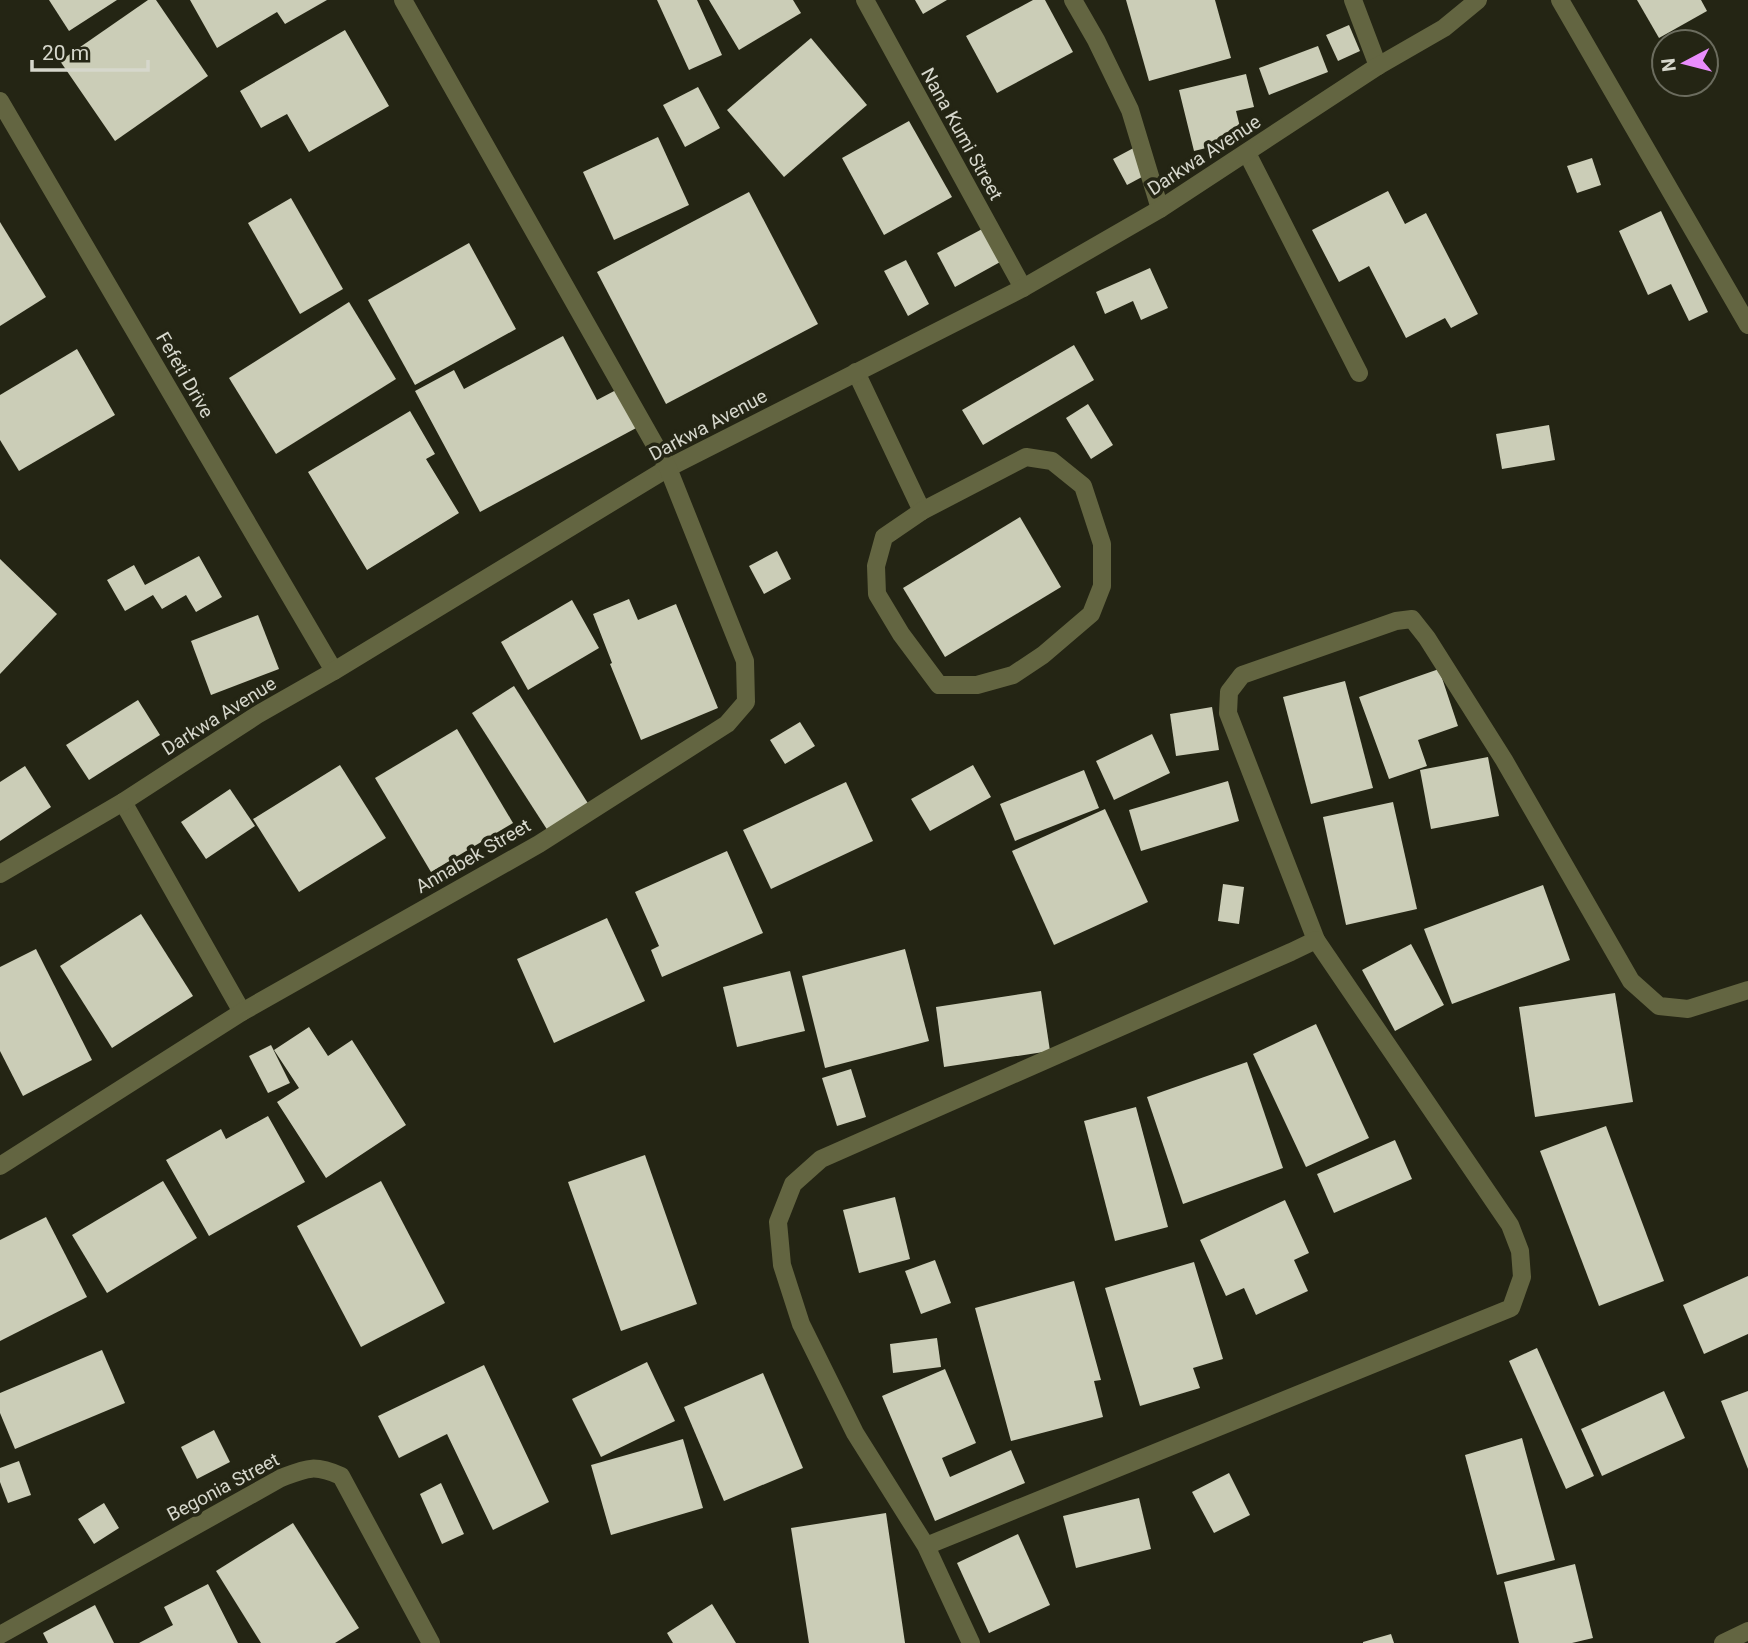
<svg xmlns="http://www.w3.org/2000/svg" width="1748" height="1643" viewBox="0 0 1748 1643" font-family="Roboto,sans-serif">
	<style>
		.building { fill: #cbcdb7 }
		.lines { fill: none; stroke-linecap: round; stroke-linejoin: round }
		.minor { stroke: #636541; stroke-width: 18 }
		.labels { text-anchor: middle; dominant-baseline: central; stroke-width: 7; stroke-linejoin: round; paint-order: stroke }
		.street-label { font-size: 19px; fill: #d6d7cc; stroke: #242514 }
	</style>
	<rect width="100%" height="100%" fill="#242514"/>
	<g class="building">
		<path d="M49 0H117L69 31Z"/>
		<path d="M148 0H156L208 76 115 141 60 61Z"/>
		<path d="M190 0H327L285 24 277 12 217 48Z"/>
		<path d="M657 0H697L722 55 689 70Z"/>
		<path d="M709 0H793L801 13 739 50Z"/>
		<path d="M915 0H947L923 14Z"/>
		<path d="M1033 0H1045L1073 52 997 93 966 36Z"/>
		<path d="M1126 0H1215L1231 58 1149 81Z"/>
		<path d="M1637 0H1701L1707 11 1659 38Z"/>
		<path d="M1349 25 1360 51 1338 61 1326 35Z"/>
		<path d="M345 30 389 106 309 152 287 114 261 128 240 91Z"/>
		<path d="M811 38 867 105 784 177 727 110Z"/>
		<path d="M1318 46 1328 72 1269 95 1259 68Z"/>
		<path d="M1246 74 1254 107 1236 111 1243 139 1194 151 1179 90Z"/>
		<path d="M698 87 720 128 685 147 663 105Z"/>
		<path d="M909 121 952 197 884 235 842 158Z"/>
		<path d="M658 137 689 205 614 240 583 172Z"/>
		<path d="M1141 144 1155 170 1127 185 1113 159Z"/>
		<path d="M1592 158 1601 185 1577 193 1567 166Z"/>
		<path d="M1388 191 1405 224 1426 213 1478 314 1451 328 1445 318 1406 338 1369 266 1339 282 1312 230Z"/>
		<path d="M749 192 818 324 666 404 597 272Z"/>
		<path d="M291 198 343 289 300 314 248 223Z"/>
		<path d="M1661 211 1708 312 1689 321 1671 284 1648 295 1619 231Z"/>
		<path d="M0 222 46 297 0 326Z"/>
		<path d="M984 228 1002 261 955 287 937 253Z"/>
		<path d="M469 243 516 329 415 385 368 300Z"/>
		<path d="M906 260 929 304 908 316 884 271Z"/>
		<path d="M1150 268 1168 308 1141 320 1133 301 1105 314 1096 292Z"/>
		<path d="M349 302 396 379 276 454 229 378Z"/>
		<path d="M563 336 597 400 618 389 638 427 480 512 415 391 454 370 464 389Z"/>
		<path d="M1074 345 1094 380 983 445 962 410Z"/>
		<path d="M77 349 115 415 19 471 0 440V395Z"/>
		<path d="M1088 404 1113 445 1091 459 1066 418Z"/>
		<path d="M410 411 435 454 426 459 459 513 367 570 308 472Z"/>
		<path d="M1549 425 1555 460 1502 469 1496 434Z"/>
		<path d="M1020 517 1061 587 945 657 903 588Z"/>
		<path d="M777 551 791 579 764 594 749 566Z"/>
		<path d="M199 556 222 597 196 612 186 595 162 609 153 595 125 611 107 580 134 565 145 585Z"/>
		<path d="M0 559 57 614 0 674Z"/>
		<path d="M629 599 638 620 676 604 718 708 641 740 610 664 612 663 593 614Z"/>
		<path d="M572 600 599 648 528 690 501 642Z"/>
		<path d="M258 615 279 669 211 695 191 641Z"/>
		<path d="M1439 669 1458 726 1418 740 1427 766 1389 779 1359 697Z"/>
		<path d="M1345 681 1373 788 1311 804 1283 697Z"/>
		<path d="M514 686 589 805 548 831 472 713Z"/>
		<path d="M138 700 160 735 89 780 66 745Z"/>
		<path d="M1212 707 1219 750 1176 756 1170 714Z"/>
		<path d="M800 722 815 746 785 764 770 740Z"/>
		<path d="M457 729 513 823 431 872 375 778Z"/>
		<path d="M1152 734 1170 773 1114 800 1096 761Z"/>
		<path d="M1488 757 1499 816 1431 829 1420 770Z"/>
		<path d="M340 765 386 838 299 892 253 819Z"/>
		<path d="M973 765 991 797 930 831 911 799Z"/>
		<path d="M25 766 51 807 0 841V782Z"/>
		<path d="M1084 770 1099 808 1015 841 1000 804Z"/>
		<path d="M1228 781 1239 821 1141 851 1129 810Z"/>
		<path d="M846 782 873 841 771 889 743 830Z"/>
		<path d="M230 789 255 826 206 859 181 822Z"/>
		<path d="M1393 802 1417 909 1346 925 1323 817Z"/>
		<path d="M1105 809 1148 902 1054 945 1012 851Z"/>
		<path d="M727 851 763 933 662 977 651 950 659 946 635 892Z"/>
		<path d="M1223 884 1244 887 1239 924 1218 921Z"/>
		<path d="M1543 885 1570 960 1452 1004 1424 929Z"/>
		<path d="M141 914 193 996 112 1048 60 966Z"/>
		<path d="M607 918 645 1001 554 1043 517 959Z"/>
		<path d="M1411 944 1444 1005 1395 1031 1362 970Z"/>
		<path d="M36 949 92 1060 23 1096 0 1051V967Z"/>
		<path d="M905 949 929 1041 825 1068 802 976Z"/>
		<path d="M790 971 805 1031 737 1047 723 987Z"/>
		<path d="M1041 991 1050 1051 944 1067 936 1007Z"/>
		<path d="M1615 993 1633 1102 1535 1117 1519 1007Z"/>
		<path d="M1316 1024 1369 1138 1306 1167 1253 1054Z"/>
		<path d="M309 1027 328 1056 352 1040 406 1125 326 1178 277 1102 299 1088 274 1050Z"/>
		<path d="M271 1045 290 1083 268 1093 249 1056Z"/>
		<path d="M1247 1062 1283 1168 1183 1204 1147 1097Z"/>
		<path d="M851 1069 866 1117 837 1126 822 1078Z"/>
		<path d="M1136 1107 1168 1227 1115 1241 1084 1121Z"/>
		<path d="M268 1116 305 1182 209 1236 166 1160 221 1129 226 1139Z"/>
		<path d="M1606 1126 1664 1281 1599 1306 1540 1151Z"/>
		<path d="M1395 1140 1412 1179 1334 1213 1317 1174Z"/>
		<path d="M645 1155 697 1304 621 1331 568 1182Z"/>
		<path d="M163 1181 197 1238 107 1293 72 1235Z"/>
		<path d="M381 1181 445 1303 361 1347 297 1226Z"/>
		<path d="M895 1197 910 1259 859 1273 843 1210Z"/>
		<path d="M1285 1200 1309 1253 1294 1260 1308 1291 1256 1315 1244 1288 1226 1296 1200 1240Z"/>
		<path d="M46 1217 87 1297 0 1341V1240Z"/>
		<path d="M935 1260 951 1303 921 1314 905 1271Z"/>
		<path d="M1194 1262 1223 1359 1193 1368 1200 1388 1140 1406 1105 1288Z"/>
		<path d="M1748 1276V1334L1704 1354 1683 1305Z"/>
		<path d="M1074 1281 1101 1380 1094 1381 1103 1417 1011 1441 975 1308Z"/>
		<path d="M937 1338 941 1367 893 1373 890 1344Z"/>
		<path d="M1537 1348 1594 1476 1566 1489 1509 1361Z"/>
		<path d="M102 1350 125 1403 15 1449 0 1413V1393Z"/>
		<path d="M647 1362 675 1421 601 1457 572 1399Z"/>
		<path d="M484 1365 549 1502 493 1530 447 1434 399 1458 378 1416Z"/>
		<path d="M945 1369 976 1443 942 1458 950 1477 1011 1450 1025 1483 935 1521 882 1396Z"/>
		<path d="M763 1373 803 1468 724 1501 684 1407Z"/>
		<path d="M1664 1391 1685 1438 1602 1476 1581 1429Z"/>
		<path d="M1748 1391V1469L1721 1401Z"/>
		<path d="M214 1430 230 1462 197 1479 181 1447Z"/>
		<path d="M1522 1438 1555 1560 1497 1575 1465 1455Z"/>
		<path d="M683 1439 703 1508 611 1535 591 1465Z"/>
		<path d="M19 1461 31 1495 8 1503 0 1482V1468Z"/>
		<path d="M1229 1473 1250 1515 1214 1533 1192 1492Z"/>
		<path d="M441 1483 464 1534 442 1544 420 1494Z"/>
		<path d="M1139 1498 1151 1549 1076 1568 1063 1516Z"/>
		<path d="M104 1503 119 1528 94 1544 78 1519Z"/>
		<path d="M886 1513 905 1643H809L791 1528Z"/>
		<path d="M293 1523 359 1628 335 1643H261L216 1571Z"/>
		<path d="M1018 1534 1050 1605 989 1633 957 1563Z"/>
		<path d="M1575 1564 1593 1638 1572 1643H1519L1504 1582Z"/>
		<path d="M208 1584 238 1643H139L173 1625 164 1607Z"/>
		<path d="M712 1604 736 1643H673L667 1633Z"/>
		<path d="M95 1605 114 1643H48L43 1633Z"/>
		<path d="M1391 1634 1394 1643H1363V1642Z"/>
	</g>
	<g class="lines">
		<g class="minor">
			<path d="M865 0 1023 288"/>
			<path d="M1073 0 1096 40 1130 110 1160 209"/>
			<path d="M1353 0 1378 66"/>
			<path d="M1560 0 1748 325"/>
			<path d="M0 101 334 671"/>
			<path d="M1247 153 1359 373"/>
			<path d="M856 372 922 511"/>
			<path d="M1026 457 1052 461 1083 486 1102 544V586L1091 614 1043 655 1013 675 977 685H939L901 634 877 594 876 566 884 537 922 511Z"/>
			<path d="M123 802 242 1012"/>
			<path d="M0 874 123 802 257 715 334 671 668 468 1023 288 1160 209 1378 66 1444 28 1478 0"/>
			<path d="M1316 940 1228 713 1229 692 1242 675 1396 621 1412 619 1427 638 1504 760 1631 981 1659 1006 1688 1009 1748 990"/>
			<path d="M0 1166 242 1012 539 844 727 724 746 702 745 661 668 468 403 0"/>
			<path d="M926 1546 1511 1308 1522 1277 1520 1251 1510 1225 1316 940 1291 952 821 1159 793 1184 778 1222 782 1265 801 1324 855 1433 926 1546 971 1643"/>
			<path d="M0 1635 281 1478C307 1468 314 1464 341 1476L431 1643"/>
			<path d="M1723 1643 1748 1631"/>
		</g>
	</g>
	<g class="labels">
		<g class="street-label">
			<text transform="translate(962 134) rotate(61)">Nana Kumi Street</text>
			<text transform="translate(1204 155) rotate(-33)">Darkwa Avenue</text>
			<text transform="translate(185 375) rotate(60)">Fefeti Drive</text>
			<text transform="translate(708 425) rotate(-28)">Darkwa Avenue</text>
			<text transform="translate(219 716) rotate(-32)">Darkwa Avenue</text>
			<text transform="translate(473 856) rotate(-30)">Annabek Street</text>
			<text transform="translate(223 1487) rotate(-28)">Begonia Street</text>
		</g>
	</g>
	<g transform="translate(1685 63) rotate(263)"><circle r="33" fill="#242514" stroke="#6b6c5e" stroke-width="2"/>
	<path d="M0-5L12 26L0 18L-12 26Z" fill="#ea8dfd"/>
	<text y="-10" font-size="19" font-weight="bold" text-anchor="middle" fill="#d6d7cc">N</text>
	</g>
	<path d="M32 60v10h116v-10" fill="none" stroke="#d6d7cc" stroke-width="3.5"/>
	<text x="42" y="60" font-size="21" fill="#d6d7cc" stroke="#242514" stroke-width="5" paint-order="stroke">20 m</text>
</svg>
